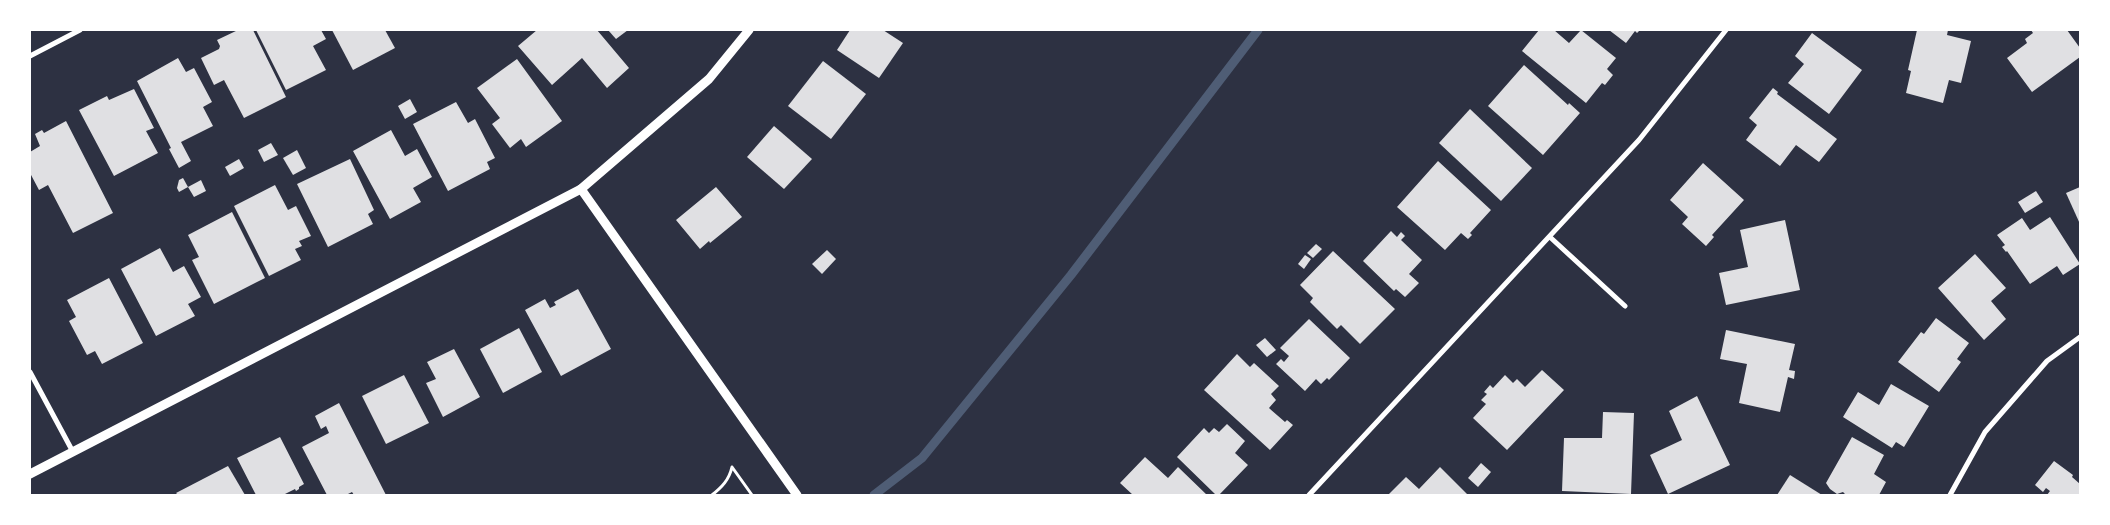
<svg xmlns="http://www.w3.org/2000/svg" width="2110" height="525" viewBox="0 0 2110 525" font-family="Lato,sans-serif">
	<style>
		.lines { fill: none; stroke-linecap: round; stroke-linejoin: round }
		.stream { stroke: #4f5d75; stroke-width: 9 }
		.building { fill: #e0e0e3 }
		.path { stroke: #fff; stroke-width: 3 }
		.minor { stroke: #fff; stroke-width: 5 }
		.tertiary { stroke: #fff; stroke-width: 9 }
	</style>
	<rect width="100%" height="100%" fill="#2d3142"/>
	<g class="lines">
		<path class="stream" d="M874 495 922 458 1071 275 1258 30"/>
	</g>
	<g class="building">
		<path d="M238 30H253L286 97 244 118 224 80 214 85 201 58 219 49 220 46 217 40Z"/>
		<path d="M256 30H321L326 39 313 46 326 70 286 90Z"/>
		<path d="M332 30H385L395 48 353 70Z"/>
		<path d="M537 30H597L629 68 607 88 582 58 552 85 518 46Z"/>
		<path d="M608 30H628L616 39Z"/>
		<path d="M850 30H883L903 43 879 78 837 50Z"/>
		<path d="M1539 30H1554L1569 43 1581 30 1616 58 1607 69 1613 75 1605 85 1602 83 1586 103 1522 51Z"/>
		<path d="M1609 30H1640L1637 33 1635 31 1626 43Z"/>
		<path d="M1917 30H1948L1947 35 1971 41 1961 83 1949 80 1943 103 1906 93 1911 71 1908 70Z"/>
		<path d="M2031 30H2067L2080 48V57L2032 92 2007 58 2027 43 2025 39 2033 33Z"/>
		<path d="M1812 33 1862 70 1829 114 1788 83 1804 64 1795 56Z"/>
		<path d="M178 58 186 72 194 68 212 102 203 107 213 126 181 142 191 161 179 168 169 149 171 148 137 81Z"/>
		<path d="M517 59 562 121 526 147 521 139 510 148 492 124 500 118 477 88Z"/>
		<path d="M823 61 866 94 831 139 788 106Z"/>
		<path d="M1524 65 1568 105 1569 103 1580 113 1543 155 1488 106Z"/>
		<path d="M1773 88 1778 92 1777 94 1837 139 1819 162 1796 145 1780 166 1746 140 1757 125 1749 118Z"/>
		<path d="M134 89 154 128 146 131 158 153 114 176 79 110 107 96 109 100Z"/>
		<path d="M410 99 417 112 405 119 398 106Z"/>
		<path d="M456 102 468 123 475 119 495 158 487 162 490 169 448 191 413 124Z"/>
		<path d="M1470 109 1532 168 1501 201 1439 143Z"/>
		<path d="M66 121 113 213 73 233 48 185 39 190 30 173V152L40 146 35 134 42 130 44 133Z"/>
		<path d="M774 126 812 159 784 189 747 157Z"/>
		<path d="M391 130 405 156 417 149 432 177 413 188 421 202 390 219 353 151Z"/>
		<path d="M271 143 278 155 264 162 258 150Z"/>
		<path d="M297 150 306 168 293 175 283 158Z"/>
		<path d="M239 159 244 168 230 176 225 167Z"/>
		<path d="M350 159 374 210 368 214 373 224 328 247 297 184Z"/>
		<path d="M1438 161 1491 210 1470 233 1472 235 1468 239 1461 233 1445 250 1397 207Z"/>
		<path d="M1703 163 1744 200 1712 235 1714 237 1706 246 1682 224 1688 217 1670 200Z"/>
		<path d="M183 178 188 187 179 192 177 188 179 180Z"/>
		<path d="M201 180 206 191 194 197 188 187Z"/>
		<path d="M275 185 288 210 296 206 311 236 299 241 302 246 295 249 301 260 269 276 234 206Z"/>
		<path d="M716 187 742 217 710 243 709 241 700 249 676 220Z"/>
		<path d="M2080 187V224L2066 193Z"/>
		<path d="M2036 191 2043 202 2025 213 2018 202Z"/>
		<path d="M232 212 265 278 214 304 192 260 199 257 188 235Z"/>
		<path d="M2050 217 2080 264 2063 275 2057 266 2030 284 2007 251 2006 252 2002 247 2005 245 1997 235 2022 218 2030 230Z"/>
		<path d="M1785 220 1800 290 1726 305 1719 273 1748 267 1740 230Z"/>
		<path d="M1391 231 1397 237 1401 232 1405 236 1401 240 1422 260 1409 274 1419 283 1405 297 1396 289 1394 291 1363 261Z"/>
		<path d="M1316 244 1322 249 1313 258 1307 253Z"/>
		<path d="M160 248 173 272 184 266 201 297 188 304 195 316 156 336 121 269Z"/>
		<path d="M827 250 836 259 822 274 812 264Z"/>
		<path d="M1333 251 1395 309 1360 344 1341 325 1337 329 1310 302 1313 298 1300 285Z"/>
		<path d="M1975 254 2006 288 1991 301 2006 319 1984 340 1938 288Z"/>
		<path d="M1305 255 1311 259 1304 269 1298 264Z"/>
		<path d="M109 278 143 343 102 364 95 351 87 355 69 321 76 317 67 300Z"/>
		<path d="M578 289 611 349 561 376 525 310 545 299 550 308 556 305 554 302Z"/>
		<path d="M1936 318 1969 343 1957 359 1961 362 1939 392 1898 362 1921 332 1924 334Z"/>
		<path d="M1309 319 1350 358 1329 380 1327 378 1321 384 1316 379 1305 391 1276 364 1281 359 1284 362 1289 356 1280 348Z"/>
		<path d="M519 328 542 372 503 393 480 349Z"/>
		<path d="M1726 330 1795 344 1789 370 1795 371 1794 379 1788 377 1780 412 1739 403 1747 364 1720 359Z"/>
		<path d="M1265 338 1276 350 1267 357 1256 345Z"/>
		<path d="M454 349 480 397 443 417 426 383 436 379 427 362Z"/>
		<path d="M1237 354 1250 367 1254 363 1279 386 1271 394 1276 400 1269 408 1285 422 1287 420 1293 425 1270 450 1204 390Z"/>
		<path d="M1542 370 1564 390 1507 450 1473 418 1486 404 1481 400 1487 394 1484 392 1490 385 1493 388 1505 375 1513 383 1517 379 1525 387Z"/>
		<path d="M404 375 429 423 386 444 362 396Z"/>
		<path d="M1891 384 1929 406 1904 447 1896 442 1892 448 1843 417 1858 392 1879 405Z"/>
		<path d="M1697 396 1730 465 1668 494 1650 455 1682 440 1669 411Z"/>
		<path d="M339 403 386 495H354L352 492 346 495H327L302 447 329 433 326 426 321 429 315 416Z"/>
		<path d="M1603 412 1634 413 1631 494 1562 491 1564 438H1602Z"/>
		<path d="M1227 424 1245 441 1235 453 1248 465 1219 495H1216L1177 457 1204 428 1209 433 1214 428 1219 432Z"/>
		<path d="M280 437 304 484 299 487V489L296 491 295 489 283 495H256L237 458Z"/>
		<path d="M1852 437 1884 455 1874 474 1886 482 1879 495H1846L1843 492 1837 494 1830 489 1826 483Z"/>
		<path d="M1145 457 1168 478 1178 467 1207 495H1133L1120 483Z"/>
		<path d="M2054 461 2073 475 2072 477 2080 484V495H2047L2050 491 2046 488 2043 492 2035 485Z"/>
		<path d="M1481 463 1491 472 1478 487 1468 478Z"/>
		<path d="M228 466 245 495H178L176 493Z"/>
		<path d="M1440 467 1468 495H1388L1406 477 1419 489Z"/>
		<path d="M1790 475 1822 495H1777Z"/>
	</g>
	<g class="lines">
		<path class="path" d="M712 495C722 487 729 480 732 467L752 495"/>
		<g class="minor">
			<path d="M30 56 80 30"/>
			<path d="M1551 238 1625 306"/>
			<path d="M30 372 73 452"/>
			<path d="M1309 495 1639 140 1726 30"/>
			<path d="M1950 495 1985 432 2047 361 2080 337"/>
		</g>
		<g class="tertiary">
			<path d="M581 189 797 495"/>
			<path d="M30 474 581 189 709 79 749 30"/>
		</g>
	</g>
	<rect width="2110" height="525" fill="none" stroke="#ffffff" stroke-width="62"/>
</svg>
